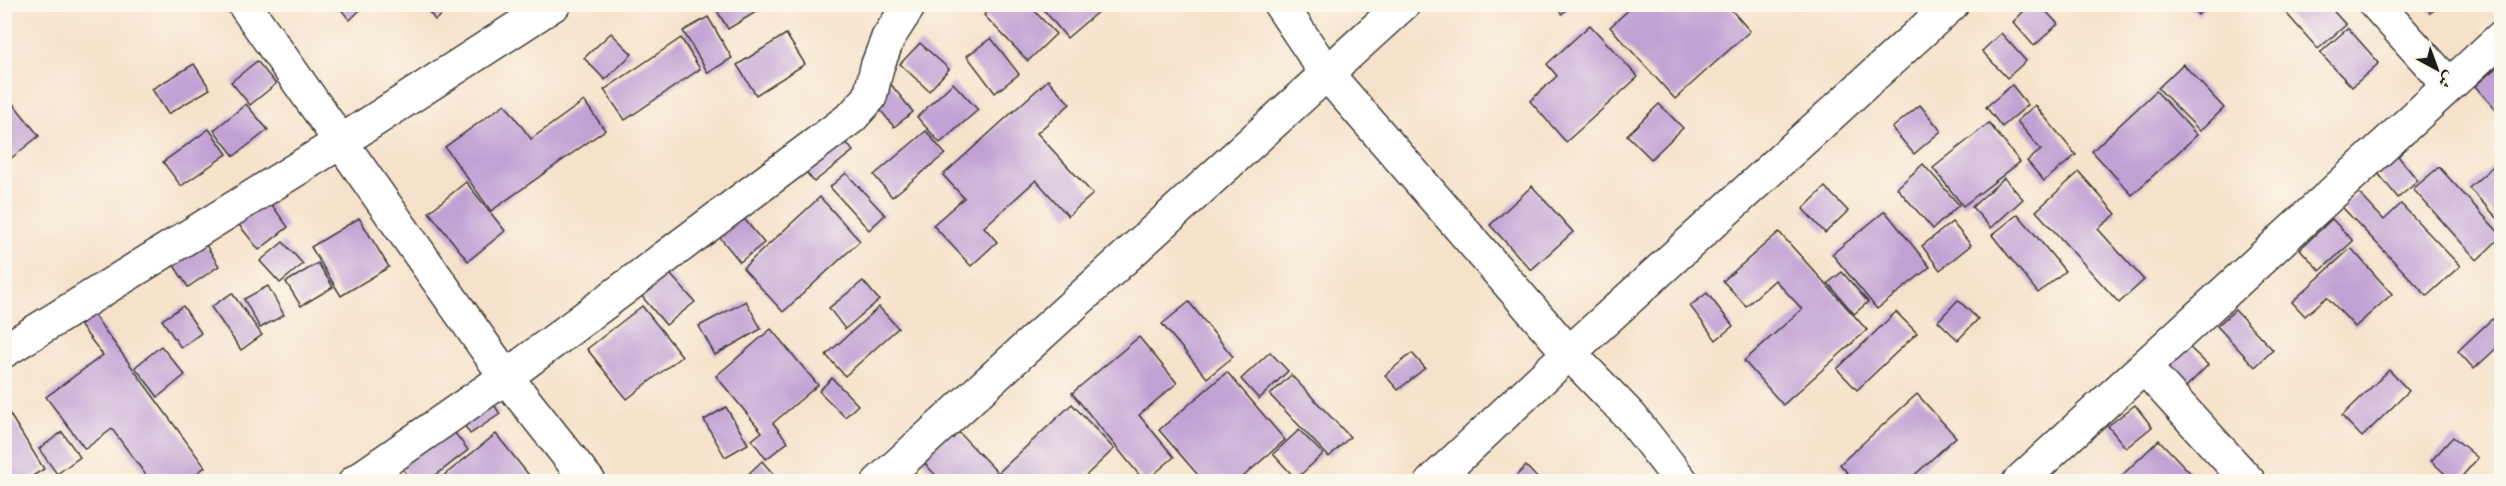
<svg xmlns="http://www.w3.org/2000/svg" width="2506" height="486" viewBox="0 0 2506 486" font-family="'Sorts Mill Goudy',Amiri,serif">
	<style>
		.building { fill: #c1a1d4 }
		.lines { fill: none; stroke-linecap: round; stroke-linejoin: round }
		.minor-casing { stroke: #3d3a36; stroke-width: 36 }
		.minor { stroke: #fff; stroke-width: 33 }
	</style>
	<rect width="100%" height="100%" fill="#fbf7ec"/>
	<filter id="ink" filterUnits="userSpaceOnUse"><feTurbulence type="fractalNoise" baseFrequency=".0167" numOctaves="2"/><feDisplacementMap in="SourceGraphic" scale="12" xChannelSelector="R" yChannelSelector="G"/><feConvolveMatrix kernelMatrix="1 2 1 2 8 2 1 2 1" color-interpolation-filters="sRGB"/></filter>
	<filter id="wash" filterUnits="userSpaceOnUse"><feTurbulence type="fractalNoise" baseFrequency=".008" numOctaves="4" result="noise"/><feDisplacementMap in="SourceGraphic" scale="24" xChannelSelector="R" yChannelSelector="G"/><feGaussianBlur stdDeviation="1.35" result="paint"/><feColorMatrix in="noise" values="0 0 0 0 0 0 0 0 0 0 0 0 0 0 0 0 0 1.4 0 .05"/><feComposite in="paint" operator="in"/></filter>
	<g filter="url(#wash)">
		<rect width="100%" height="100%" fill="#f6e2ca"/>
		<g id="blocks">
			<g class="building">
				<path d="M336 4H366L350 20Z"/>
				<path d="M423 4H456L435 20Z"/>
				<path d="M713 4H769L728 29Z"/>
				<path d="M995 4H1028L1056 34 1028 61 984 15Z"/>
				<path d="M1039 4H1107L1067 38Z"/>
				<path d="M1554 4H1572L1562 14Z"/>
				<path d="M1635 4H1726L1750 31 1675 99 1610 27Z"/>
				<path d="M2031 4H2039L2058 24 2034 46 2013 22Z"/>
				<path d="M2188 4H2208L2198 15Z"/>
				<path d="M2278 4H2327L2346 25 2318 49Z"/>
				<path d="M2424 4H2444L2430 13Z"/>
				<path d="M708 17 732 58 708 73 683 31Z"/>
				<path d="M1590 25 1638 77 1566 142 1530 101 1557 76 1547 64Z"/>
				<path d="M2348 28 2379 63 2352 87 2320 53Z"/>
				<path d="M611 33 632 54 605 80 584 58Z"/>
				<path d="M2001 33 2026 61 2007 78 1982 51Z"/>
				<path d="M786 34 805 64 756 95 737 65Z"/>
				<path d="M681 38 700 69 625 120 604 90Z"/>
				<path d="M991 38 1019 74 995 93 967 56Z"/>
				<path d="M920 43 949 69 929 91 900 64Z"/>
				<path d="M257 61 276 84 250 105 231 82Z"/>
				<path d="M194 64 210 89 168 114 152 89Z"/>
				<path d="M2183 64 2224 108 2200 131 2158 88Z"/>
				<path d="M2498 66 2502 71V117L2475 86Z"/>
				<path d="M877 67 913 112 894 127 858 82Z"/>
				<path d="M1048 80 1070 104 1037 133 1093 194 1068 216 1036 180 984 227 997 242 971 266 933 225 964 198 943 175Z"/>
				<path d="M953 83 978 110 940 143 917 117Z"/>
				<path d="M2012 85 2028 105 2002 127 1986 107Z"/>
				<path d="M2156 91 2197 135 2132 195 2092 151Z"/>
				<path d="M4 92 39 136 10 159 4 151Z"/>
				<path d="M584 101 605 130 491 211 445 147 505 104 531 139Z"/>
				<path d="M246 104 268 130 234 156 214 130Z"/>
				<path d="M1659 104 1683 128 1651 159 1627 135Z"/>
				<path d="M1920 105 1941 131 1914 154 1892 128Z"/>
				<path d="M2035 105 2076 155 2044 181 2027 161 2041 150 2017 121Z"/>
				<path d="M1989 123 2020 162 1963 206 1933 168Z"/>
				<path d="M834 126 853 151 814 182 795 158Z"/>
				<path d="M209 129 227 154 181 186 163 162Z"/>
				<path d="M926 131 945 154 892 197 874 175Z"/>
				<path d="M2398 156 2418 181 2398 198 2378 173Z"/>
				<path d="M2502 158V223L2469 188Z"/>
				<path d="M1923 164 1959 205 1933 229 1897 188Z"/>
				<path d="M2439 167 2502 236 2477 260 2413 189Z"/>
				<path d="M2079 172 2116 214 2098 229 2144 280 2119 303 2036 211Z"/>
				<path d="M846 173 885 215 869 230 830 187Z"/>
				<path d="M2004 178 2023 199 1991 228 1972 207Z"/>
				<path d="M466 182 505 231 468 261 429 212Z"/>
				<path d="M1532 186 1573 232 1531 270 1490 225Z"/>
				<path d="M1825 187 1848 211 1825 233 1803 209Z"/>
				<path d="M2358 192 2384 220 2401 204 2460 266 2427 296 2342 207Z"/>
				<path d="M266 197 288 227 259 250 236 221Z"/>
				<path d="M820 197 860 241 783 312 743 268Z"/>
				<path d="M732 204 764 243 740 262 709 224Z"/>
				<path d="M1885 211 1930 267 1877 309 1832 254Z"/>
				<path d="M2018 214 2065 271 2038 293 1992 235Z"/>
				<path d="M359 218 389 267 341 296 311 247Z"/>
				<path d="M2332 219 2353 241 2320 271 2300 249Z"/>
				<path d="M1952 222 1971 245 1940 270 1922 246Z"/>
				<path d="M1779 232 1867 330 1783 405 1744 361 1802 309 1775 280 1746 306 1723 281Z"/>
				<path d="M204 242 219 266 188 287 173 264Z"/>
				<path d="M283 242 303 264 280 283 260 261Z"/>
				<path d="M2351 248 2392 294 2355 327 2327 297 2305 316 2292 302Z"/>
				<path d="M656 258 695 302 666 325 629 281Z"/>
				<path d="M318 263 333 287 301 306 286 282Z"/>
				<path d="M1842 272 1868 302 1854 314 1828 283Z"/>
				<path d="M863 281 879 300 845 329 829 308Z"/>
				<path d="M268 286 284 315 260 328 244 299Z"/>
				<path d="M232 293 262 335 241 350 211 307Z"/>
				<path d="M1707 293 1733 326 1716 340 1690 306Z"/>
				<path d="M1958 300 1978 319 1958 340 1938 321Z"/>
				<path d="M746 301 761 329 715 355 699 326Z"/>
				<path d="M1189 302 1233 357 1207 378 1162 324Z"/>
				<path d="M183 306 201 333 181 348 162 320Z"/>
				<path d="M642 306 682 356 627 399 587 349Z"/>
				<path d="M879 307 898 328 845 376 826 355Z"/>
				<path d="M2235 310 2273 350 2255 367 2217 326Z"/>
				<path d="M1896 312 1917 333 1857 390 1837 369Z"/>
				<path d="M93 314 205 467 185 482H151L112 429 85 449 46 397 103 355 80 325Z"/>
				<path d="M2492 319 2502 329V343L2474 369 2458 351Z"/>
				<path d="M771 329 818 385 773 423 788 442 766 459 752 440 762 432 716 376Z"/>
				<path d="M1139 337 1177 383 1139 415 1174 457 1145 482 1072 393Z"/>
				<path d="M2182 340 2208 365 2175 398 2150 373Z"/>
				<path d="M161 346 185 375 158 397 135 367Z"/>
				<path d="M1270 352 1288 371 1259 399 1241 379Z"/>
				<path d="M1412 353 1425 368 1398 390 1385 375Z"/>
				<path d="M2389 370 2409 391 2362 437 2342 416Z"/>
				<path d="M1227 372 1285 440 1237 482H1204L1159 430Z"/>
				<path d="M1291 375 1350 437 1329 457 1270 395Z"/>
				<path d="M832 378 858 405 845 417 819 391Z"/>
				<path d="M481 384 500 414 470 434 451 404Z"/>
				<path d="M1917 394 1956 437 1907 482H1855L1840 464Z"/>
				<path d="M1072 404 1114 449 1079 482H942L916 454 949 422 998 473Z"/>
				<path d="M4 405 44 469 23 482H4Z"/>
				<path d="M2135 405 2152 427 2126 448 2108 426Z"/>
				<path d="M726 407 748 444 725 457 704 420Z"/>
				<path d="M438 411 468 450 427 482H413L388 450Z"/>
				<path d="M1299 430 1323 454 1296 479 1273 454Z"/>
				<path d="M62 432 80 457 57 474 39 449Z"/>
				<path d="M496 434 532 479 529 482H445L442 477Z"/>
				<path d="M2453 437 2478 458 2457 482H2454L2431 461Z"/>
				<path d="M2159 440 2199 482H2115Z"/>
				<path d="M762 461 780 482H740Z"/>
				<path d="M1526 466 1541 482H1510Z"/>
			</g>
		</g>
	</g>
	<g filter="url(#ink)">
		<use href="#blocks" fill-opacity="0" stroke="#3d3a36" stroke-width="1.5"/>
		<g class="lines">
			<g class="minor-casing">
				<g id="minor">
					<path d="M244 4 506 377 589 482"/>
					<path d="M1280 4 1327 74 1569 353 1631 417 1682 482"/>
					<path d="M2376 4 2449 85"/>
					<path d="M4 351 342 141 554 4"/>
					<path d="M2144 367 2249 482"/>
					<path d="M355 482 506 377 852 117 870 97 877 67 888 38 910 4"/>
					<path d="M879 482 1403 4"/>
					<path d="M1432 482 1569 353 1952 4"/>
					<path d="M2019 482 2502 37"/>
				</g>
			</g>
			<use href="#minor" class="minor"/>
		</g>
	</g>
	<rect width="2506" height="486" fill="none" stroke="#fbf7ec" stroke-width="24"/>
	<g transform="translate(2437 69) rotate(139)" stroke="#fbf7ec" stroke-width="4.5" paint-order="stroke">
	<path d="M0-4.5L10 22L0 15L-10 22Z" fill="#1c1c1c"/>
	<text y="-9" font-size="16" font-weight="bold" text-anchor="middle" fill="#1c1c1c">ش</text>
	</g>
</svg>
